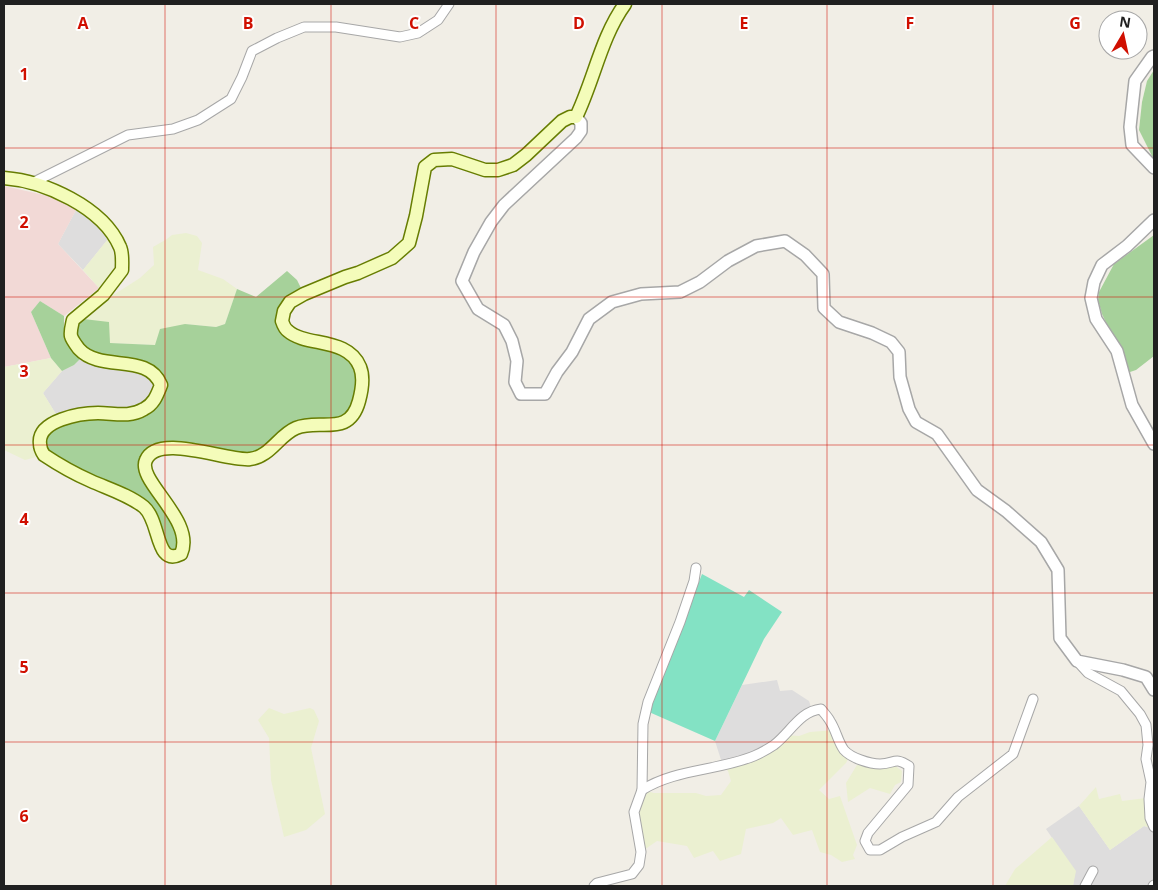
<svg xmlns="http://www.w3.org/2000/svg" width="1158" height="890" viewBox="0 0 1158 890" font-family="'Open Sans',sans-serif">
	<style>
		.residential { fill: #dedddd }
		.commercial { fill: #f2d9d6 }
		.farmland { fill: #ebf0d1 }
		.forest { fill: #a6d19a }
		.pitch { fill: #83e2c4 }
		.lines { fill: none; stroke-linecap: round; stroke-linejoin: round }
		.minor-casing { stroke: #a7a7a7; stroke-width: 11 }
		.tertiary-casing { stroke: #a7a7a7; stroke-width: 14 }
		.secondary-casing { stroke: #677d02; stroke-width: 15 }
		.minor { stroke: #fff; stroke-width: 9 }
		.tertiary { stroke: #fff; stroke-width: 11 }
		.secondary { stroke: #f4fcba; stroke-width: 12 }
		.grid { fill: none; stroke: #d00f00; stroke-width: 1; stroke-opacity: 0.55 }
		.grid-label { font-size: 16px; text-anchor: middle; font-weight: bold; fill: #d00f00; stroke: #fff; stroke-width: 4; stroke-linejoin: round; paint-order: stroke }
	</style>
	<rect width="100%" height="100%" fill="#f1eee6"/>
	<g class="residential">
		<path d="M76 210 90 218 105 233 108 239 83 270 58 244Z"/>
		<path d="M82 353 136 366 161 385 143 410 59 419 43 393 62 371 74 365 81 358Z"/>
		<path d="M777 680 780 691 792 690 809 701 812 710 773 746 723 766 715 741 742 685Z"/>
		<path d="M1079 806 1110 850 1144 826 1154 829V886H1073L1075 871 1046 829Z"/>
	</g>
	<path class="commercial" d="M4 186 53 197 76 210 58 244 99 288 64 316 40 301 31 312 51 358 4 367Z"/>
	<g class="farmland">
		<path d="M186 233 197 236 202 243 198 270 223 279 237 289 225 324 216 327 185 324 155 345 109 343 75 318 103 295 115 294 140 278 154 265 153 247 167 239 172 235Z"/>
		<path d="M108 239 115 258 114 268 108 279 99 288 83 270Z"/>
		<path d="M51 358 62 371 43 393 59 419 44 455 25 460 4 450V367Z"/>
		<path d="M269 708 284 714 310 708 314 710 319 721 311 748 325 814 306 830 284 837 271 780 269 738 258 720Z"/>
		<path d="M835 730 850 755 846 763 819 790 829 799 840 796 857 845 853 855 855 859 842 862 831 855 820 852 812 830 793 835 781 818 773 823 746 829 741 854 720 861 713 851 694 858 687 846 657 841 641 852 637 801 642 790 654 793H696L706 796 721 795 731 781 728 771 723 766 754 756 785 735 799 736 810 732Z"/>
		<path d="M857 765 879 767 894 765 902 771 901 782 895 785 890 794 870 788 848 802 846 783Z"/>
		<path d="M1096 787 1099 799 1120 794 1122 801 1154 797V829L1144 826 1110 850 1079 806Z"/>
		<path d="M1052 837 1076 871 1073 886H1005L1015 869Z"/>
	</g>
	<g class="forest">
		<path d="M1154 70V160L1139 130 1142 102 1147 81Z"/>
		<path d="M1154 235V356L1136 370 1127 373 1124 353 1117 346 1102 314 1098 300 1099 292 1114 264Z"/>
		<path d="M287 271 297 280 304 294 290 302 287 330 329 344 360 368 350 418 309 425 263 456 184 448 145 460 183 540 175 557 144 508 44 455V430L59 419 123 415 155 400 157 376 107 362 75 345V318L109 322 110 343 155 345 160 329 185 324 216 327 225 324 237 289 256 297Z"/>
		<path d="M40 301 64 316C64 338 65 344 81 358L74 365 62 371 51 358 31 312Z"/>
	</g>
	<path class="pitch" d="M702 574 744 597 749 590 782 612 764 639 715 741 649 712Z"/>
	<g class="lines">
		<g class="minor-casing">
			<g id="minor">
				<path d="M32 183 128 135 173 129 198 120 231 99 242 77 252 51 277 38 304 27H336L400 37 418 33 438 20 449 4"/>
				<path d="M1077 661 1088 673 1121 691 1140 714 1146 725 1148 745 1146 759 1151 782 1149 799 1150 818 1154 827"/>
				<path d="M642 790C675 769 717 771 754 756 761 753 768 749 774 745 790 733 800 711 821 709 824 713 828 717 830 721 836 730 838 742 844 750 851 758 870 764 880 764 895 764 894 756 909 766L908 785 868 833 865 841 870 850H880L902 837 936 822 958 797 1013 754 1033 699"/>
				<path d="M594 886 597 883 632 874 639 865 641 852 634 812 642 790 643 724 648 702 680 622 694 581 696 568"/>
				<path d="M1085 886 1093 871"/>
				<path d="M1153 886 1154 885"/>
			</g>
		</g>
		<g class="tertiary-casing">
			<g id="tertiary">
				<path d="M1154 56 1152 57 1135 81 1130 127 1132 145 1154 168"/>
				<path d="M576 117 581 123V131L576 138 504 205 491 222 474 252 462 281 478 309 504 325 512 341 517 361 515 382 521 394H545L557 372 572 352 589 319 612 302 641 294 680 292 700 282 728 261 756 246 785 241 805 255 823 274 824 308 839 322 872 333 891 342 899 352 900 377 909 409 916 422 937 434 977 490 1006 511 1041 542 1058 570 1060 638 1077 661 1123 670 1146 677 1154 690"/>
				<path d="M1154 220 1127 246 1102 265 1094 282 1091 298 1096 319 1117 351 1132 405 1154 444"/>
			</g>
		</g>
		<g class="secondary-casing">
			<path id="secondary" d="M4 178C44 181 103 207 120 247 123 253 122 263 122 270L103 295 73 320C72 325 70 331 71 336 72 340 76 345 79 349 101 373 148 352 161 385 157 395 154 404 144 409 129 418 114 413 98 413 81 413 37 420 40 444 40 447 42 452 44 455 59 465 75 474 91 481 109 489 129 495 144 507 161 522 155 567 181 554 196 520 136 481 146 460 158 432 228 462 250 459 270 457 279 435 296 428 320 418 349 438 359 401 362 390 364 377 360 367 348 337 306 347 288 331 285 329 283 324 282 321L284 311 290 302 304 294 345 277 358 273 392 258 409 243 416 216 425 167 434 160 452 159 485 170H498L513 165 526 155 562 121 570 117H576C594 80 601 37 625 4"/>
		</g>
		<use href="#minor" class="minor"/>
		<use href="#tertiary" class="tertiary"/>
		<use href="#secondary" class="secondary"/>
	</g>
	<path class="grid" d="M165 4V886M331 4V886M496 4V886M662 4V886M827 4V886M993 4V886M4 148H1154M4 297H1154M4 445H1154M4 593H1154M4 742H1154"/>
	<g class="grid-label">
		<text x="83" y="29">A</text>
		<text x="248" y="29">B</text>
		<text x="414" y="29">C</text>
		<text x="579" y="29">D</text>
		<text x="744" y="29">E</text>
		<text x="910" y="29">F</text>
		<text x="1075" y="29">G</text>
		<text x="24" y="80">1</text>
		<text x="24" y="228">2</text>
		<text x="24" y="377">3</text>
		<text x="24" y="525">4</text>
		<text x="24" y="673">5</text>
		<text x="24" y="822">6</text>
	</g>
	<rect width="1158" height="890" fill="none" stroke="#202020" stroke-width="10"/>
	<g transform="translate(1123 35) rotate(9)"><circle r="24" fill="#ffffff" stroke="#a6a6a6"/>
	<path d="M0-4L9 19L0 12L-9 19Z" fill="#d00f00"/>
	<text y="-8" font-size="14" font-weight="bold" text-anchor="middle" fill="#202020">N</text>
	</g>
</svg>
